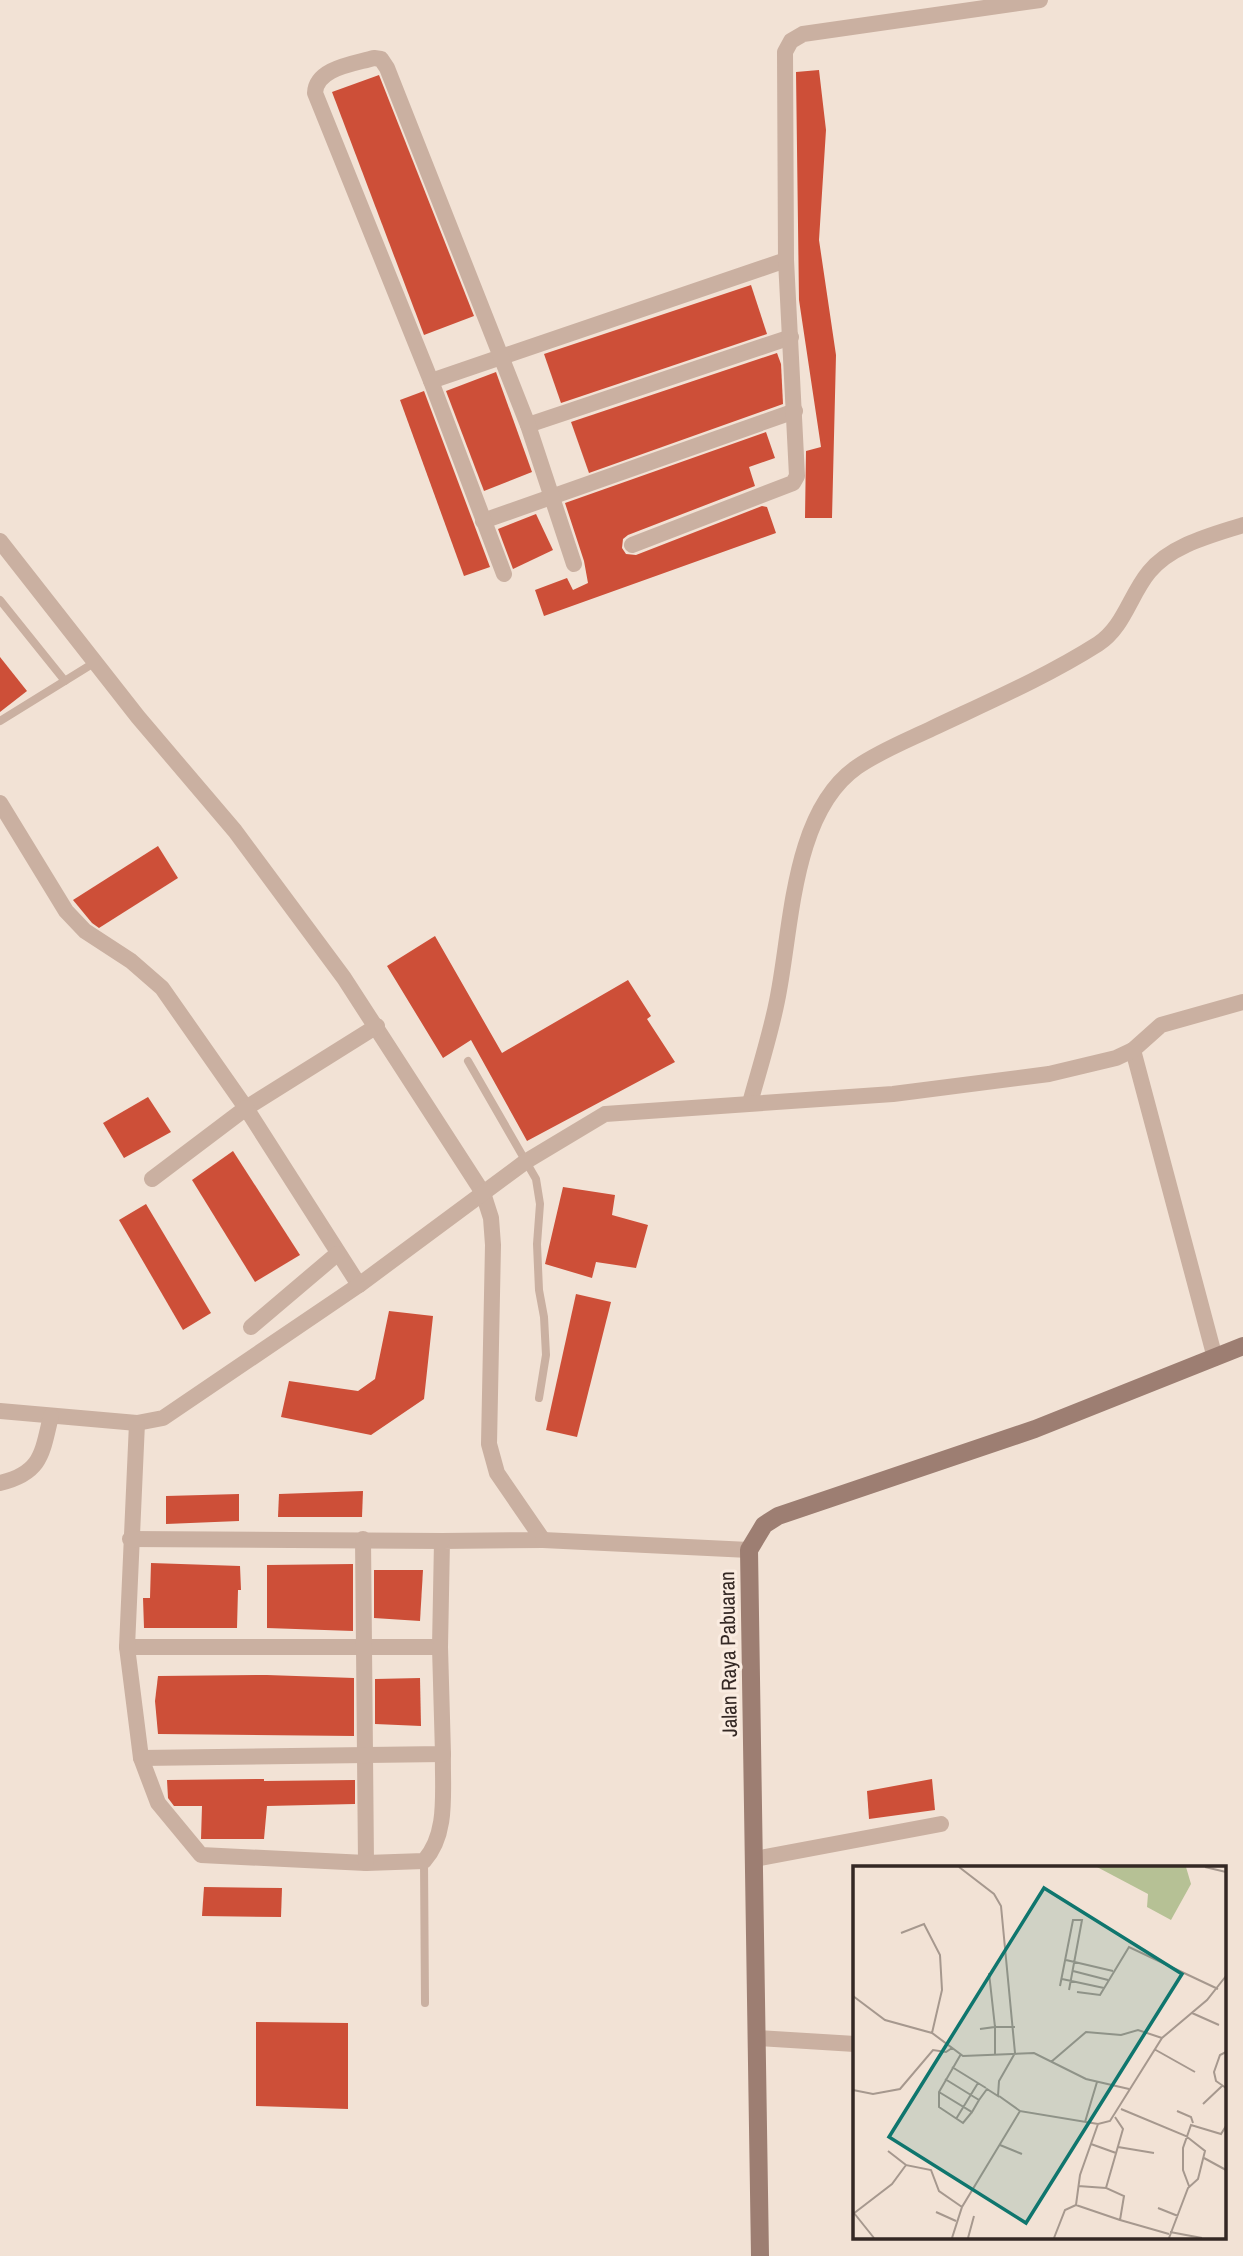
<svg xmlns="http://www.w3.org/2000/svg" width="1243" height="2256" viewBox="0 0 1243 2256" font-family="'Archivo Narrow',sans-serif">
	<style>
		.building { fill: #cd4f38 }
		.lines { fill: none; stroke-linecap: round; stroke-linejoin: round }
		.lane { stroke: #cab0a1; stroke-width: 8 }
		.street { stroke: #cab0a1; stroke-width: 16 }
		.secondary { stroke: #9d7e72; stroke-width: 18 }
		.labels { text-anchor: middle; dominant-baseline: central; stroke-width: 6; stroke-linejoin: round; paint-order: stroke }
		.street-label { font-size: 21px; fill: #342824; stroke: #faece1 }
		.inset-road { fill: none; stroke: #a6988e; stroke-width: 2 }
		.view { fill: #0f766e; fill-opacity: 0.15; stroke: #0f766e; stroke-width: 3.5 }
		.inset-edge { fill: none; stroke: #342824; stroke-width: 3.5 }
	</style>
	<rect width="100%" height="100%" fill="#f2e2d5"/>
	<g class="building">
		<path d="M819 70 826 130 819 240 836 355 832 518H805L806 451 821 447 799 300 796 72Z"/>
		<path d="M379 75 474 316 424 335 332 92Z"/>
		<path d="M751 285 767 334 561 403 544 354Z"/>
		<path d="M777 353 781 364 783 404 589 473 571 422Z"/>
		<path d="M496 372 532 472 484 491 446 391Z"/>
		<path d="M424 391 490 567 464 576 400 400Z"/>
		<path d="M766 432 775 458 749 467 755 486 628 535 623 539 622 548 626 554 636 555 762 506 767 507 776 533 544 616 535 590 567 578 573 590 588 583 584 561 565 503Z"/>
		<path d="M536 514 553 550 513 569 498 529Z"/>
		<path d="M0 657 27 691 0 712Z"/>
		<path d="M158 846 178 878 99 928 92 923 73 900Z"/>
		<path d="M435 936 502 1053 628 980 651 1016 647 1019 675 1062 527 1141 471 1040 443 1058 387 966Z"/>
		<path d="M148 1097 171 1132 124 1158 103 1123Z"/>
		<path d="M233 1151 300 1255 255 1282 192 1180Z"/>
		<path d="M563 1187 615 1195 612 1215 648 1225 636 1268 596 1262 592 1278 545 1264Z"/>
		<path d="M146 1204 211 1313 183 1330 119 1220Z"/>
		<path d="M576 1294 611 1302 577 1437 546 1430Z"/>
		<path d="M389 1311 433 1316 424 1399 371 1435 281 1417 289 1381 358 1391 375 1379Z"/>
		<path d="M363 1491 362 1517H278L279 1494Z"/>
		<path d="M239 1494V1521L166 1524V1496Z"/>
		<path d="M151 1563 240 1566 241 1590H238L237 1628H144L143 1598H150Z"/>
		<path d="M353 1564V1631L267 1628V1565Z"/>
		<path d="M374 1570H423L420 1621 374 1618Z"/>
		<path d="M267 1675 354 1678V1736L158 1734 155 1701 158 1676Z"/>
		<path d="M420 1678 421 1726 375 1724V1679Z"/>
		<path d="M264 1779V1781L355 1780V1804L267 1806 264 1839H201L202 1806H174L168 1798 167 1780Z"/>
		<path d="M932 1779 935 1810 869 1819 867 1791Z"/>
		<path d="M204 1887 282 1888 281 1917 202 1916Z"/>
		<path d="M256 2022 348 2023V2109L256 2106Z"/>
	</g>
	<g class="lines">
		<g class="lane">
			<path d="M0 600 65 681"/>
			<path d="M0 721 97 661"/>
			<path d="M468 1061 536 1179 540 1204 537 1244 539 1290 544 1317 546 1355 539 1398"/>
			<path d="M424 1861 425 2003"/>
		</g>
		<g class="street">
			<path d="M431 381 786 260"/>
			<path d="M528 425 791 337"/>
			<path d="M483 521 795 411"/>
			<path d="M0 541 138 717 235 831 344 978 483 1193 491 1218 493 1245 489 1444 497 1473 543 1540 442 1541 440 1647H127"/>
			<path d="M632 545 793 483 797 476 786 260 785 52 791 41 803 34 1040 0"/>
			<path d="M504 574 431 381 315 93C316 68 354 64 374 58L381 59 387 68 528 425 574 564"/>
			<path d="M0 803 66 911 85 931 131 961 162 988 246 1108 377 1026"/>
			<path d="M1133 1050 1215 1358"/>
			<path d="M750 1103C759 1070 770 1036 777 1001 792 930 791 813 857 767 880 751 908 740 933 728 988 702 1046 677 1098 644 1124 627 1130 595 1149 572 1171 545 1212 535 1243 525"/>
			<path d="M152 1179 246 1108 359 1285"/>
			<path d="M251 1327 337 1254"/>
			<path d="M0 1411 137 1423 163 1418 359 1285 525 1162 605 1114 893 1094 1049 1074 1116 1058 1133 1050 1161 1025 1243 1002"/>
			<path d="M137 1423 127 1647 141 1758 158 1803 201 1855 366 1863 424 1861C449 1833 442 1790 443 1754"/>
			<path d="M0 1483C42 1473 42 1453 51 1416"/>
			<path d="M130 1539 442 1541"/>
			<path d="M363 1539 366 1863"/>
			<path d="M543 1540 749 1550"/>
			<path d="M141 1758 443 1754 440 1647"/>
			<path d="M755 1859 941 1824"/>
			<path d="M758 2038 855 2044"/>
		</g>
		<path class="secondary" d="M760 2256 749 1550 764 1525 778 1516 1035 1429 1243 1346"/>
	</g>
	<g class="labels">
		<g class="street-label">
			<text transform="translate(728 1654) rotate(-91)">Jalan Raya Pabuaran</text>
		</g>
	</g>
	<g transform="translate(853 1866)">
		<rect width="373" height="373" fill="#f2e2d5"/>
		<path d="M244 1H333L338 18 318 54 294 41 295 28Z" fill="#b6c195"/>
		<path class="inset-road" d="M352 1 373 6M48 67 71 58 87 89 89 124 79 167M213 94 260 105M220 105 255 114M136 107 142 161H162M209 113 251 122M207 120 220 54H229L216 124M224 126 247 129 276 81 365 123M0 130 32 154 79 167 110 190 181 187 233 213 276 223M339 147 366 159M127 163 142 161V189M301 183 342 206M373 186 367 189 361 206 363 215 373 222M108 188 86 226V241L110 257 119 246M198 196 233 166 268 169 285 164 309 172M99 201 133 222M92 213 126 234 134 223 145 230 146 215 162 187 148 40 141 28 106 1M0 224 20 228 47 223 80 184 93 186 99 182M86 226 119 246 126 234M146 230 167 245M350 238 369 220M268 243 333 270 352 285 345 313 335 322 316 372M324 245 338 251 340 257M262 251 270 263 253 322 271 330 267 354 316 368M103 253 125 217M232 256 244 216M238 278 263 287M147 279 169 288M265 281 301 287M35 285 53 299M351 292 373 304M225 320 253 322M336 320 330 304V282L338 259 368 268 373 260M223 339 267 354M305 342 325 350M83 346 103 355M1 347 21 372M0 348 39 318 53 299 78 304 86 325 109 341M317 366 349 372M99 372 109 341 167 245 245 258 257 255 309 172 354 134 373 110M115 372 121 350M201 372 212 344 223 339 227 309 245 258"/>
		<path class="view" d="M191 22 329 108 173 357 36 271Z"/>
		<rect width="373" height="373" class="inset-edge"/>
	</g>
</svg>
